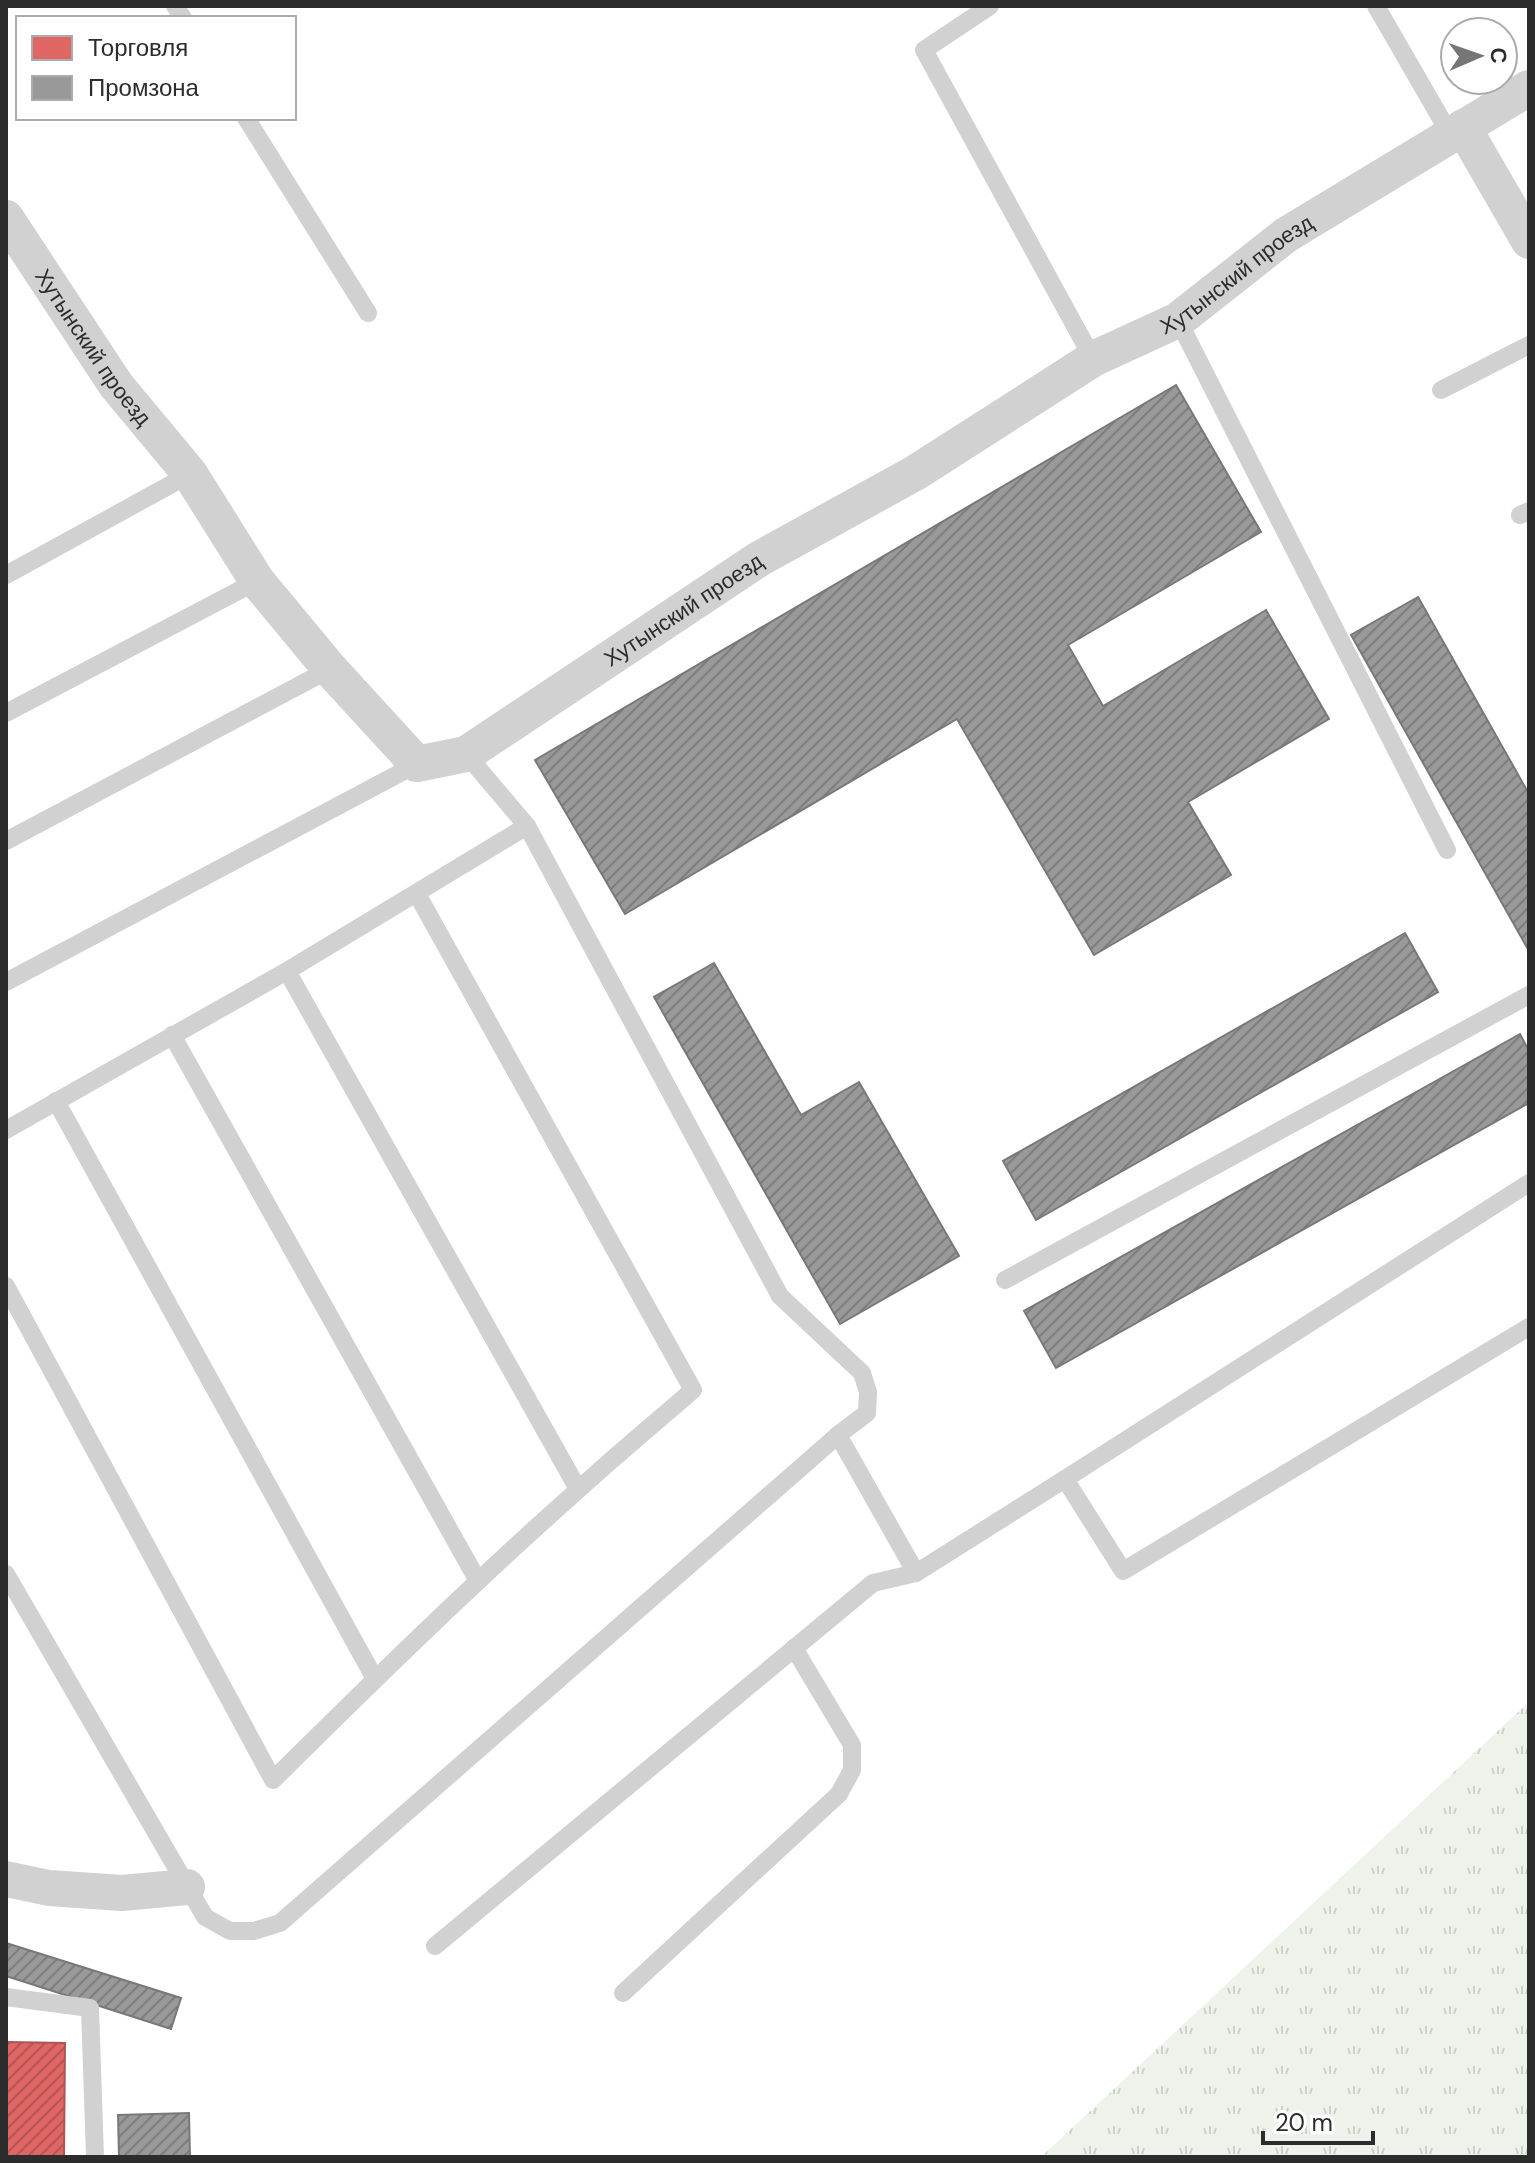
<svg xmlns="http://www.w3.org/2000/svg" width="1535" height="2163" viewBox="0 0 1535 2163" font-family="'DM Sans',sans-serif">
	<style>
		.grass { fill: url(#grass-tufts) }
		.shops { fill: url(#shops-hatch); stroke: #a55; stroke-width: 2 }
		.industry { fill: url(#industry-hatch); stroke: #787878; stroke-width: 2 }
		.lines { fill: none; stroke-linecap: round; stroke-linejoin: round }
		.service { stroke: #d1d1d1; stroke-width: 18 }
		.minor { stroke: #d1d1d1; stroke-width: 36 }
		.labels { text-anchor: middle; dominant-baseline: central; stroke-width: 8; stroke-linejoin: round; paint-order: stroke }
		.street-label { font-size: 22px; fill: #2c2c2c; stroke: #fff }
	</style>
	<defs>
		<pattern id="grass-tufts" width="24" height="20" patternUnits="userSpaceOnUse" patternTransform="scale(2)"><rect width="24" height="20" fill="#edf3eb"/><path d="M3 7l-1-3M5 7V3M7 7l1-3M15 17l-1-3M17 17v-4M19 17l1-3" fill="none" stroke="#cbd0ca"/></pattern>
		<pattern id="shops-hatch" width="6" height="6" patternUnits="userSpaceOnUse" patternTransform="scale(2)"><rect width="6" height="6" fill="#e06666"/><path d="M-1 1l2-2M0 6l6-6M5 7l2-2" fill="none" stroke="#b65454"/></pattern>
		<pattern id="industry-hatch" width="6" height="6" patternUnits="userSpaceOnUse" patternTransform="scale(2)"><rect width="6" height="6" fill="#999"/><path d="M-1 1l2-2M0 6l6-6M5 7l2-2" fill="none" stroke="#7d7d7d"/></pattern>
	</defs>
	<rect width="100%" height="100%" fill="#fff"/>
	<path class="grass" d="M1529 1702V2157H1041Z"/>
	<path class="shops" d="M6 2042 65 2043 64 2157H6Z"/>
	<g class="industry">
		<path d="M1176 385 1261 532 1068 645 1103 706 1266 610 1329 719 1188 802 1231 875 1094 955 957 719 625 914 535 760Z"/>
		<path d="M1418 597 1529 794V951L1351 635Z"/>
		<path d="M1405 933 1438 992 1036 1220 1003 1161Z"/>
		<path d="M714 963 801 1115 859 1082 959 1256 840 1324 654 997Z"/>
		<path d="M1520 1034 1529 1051V1103L1056 1368 1024 1311Z"/>
		<path d="M6 1943 181 1998 171 2029 6 1976Z"/>
		<path d="M189 2113 190 2157H119L118 2115Z"/>
	</g>
	<g class="lines">
		<g class="service">
			<path d="M175 6 183 18"/>
			<path d="M990 6 924 50 1093 359"/>
			<path d="M1376 6 1451 136"/>
			<path d="M246 118 368 313"/>
			<path d="M1178 320 1447 850"/>
			<path d="M1441 390 1529 345"/>
			<path d="M1520 515 1529 511"/>
			<path d="M6 575 190 474"/>
			<path d="M6 713 257 581"/>
			<path d="M6 841 330 669"/>
			<path d="M287 971 578 1489"/>
			<path d="M6 982 417 764"/>
			<path d="M172 1035 478 1581"/>
			<path d="M56 1101 375 1679"/>
			<path d="M6 1130 287 971 527 826"/>
			<path d="M1005 1280 1529 995"/>
			<path d="M6 1286 273 1780C373 1681 473 1583 578 1490 615 1456 655 1423 693 1390L417 894"/>
			<path d="M838 1435 916 1573 1065 1479 1123 1571 1529 1327"/>
			<path d="M1065 1479 1529 1183"/>
			<path d="M6 1574 205 1917 230 1931H254L280 1923 838 1435 867 1413 868 1392 862 1373 780 1296 527 826 466 754"/>
			<path d="M435 1946 873 1583 916 1573"/>
			<path d="M623 1993 839 1794 852 1770V1745L794 1648"/>
			<path d="M6 1997 90 2008 95 2157"/>
		</g>
		<g class="minor">
			<path d="M1463 127 1529 241"/>
			<path id="s1" d="M6 218 116 385 190 474 257 581 330 669 417 764 466 754 759 559 915 473 1093 359 1178 320 1286 235 1529 88"/>
			<path d="M6 1879 49 1888 122 1893 187 1887"/>
		</g>
	</g>
	<g class="labels">
		<g class="street-label">
			<text stroke="none"><textPath href="#s1" startOffset="1644">Хутынский проезд</textPath></text>
			<text stroke="none"><textPath href="#s1" startOffset="156">Хутынский проезд</textPath></text>
			<text stroke="none"><textPath href="#s1" startOffset="996">Хутынский проезд</textPath></text>
		</g>
	</g>
	<rect width="1535" height="2163" fill="none" stroke="#2c2c2c" stroke-width="16"/>
	<rect x="16" y="16" width="280" height="104" fill="#ffffff" stroke="#ababab" stroke-width="2"/>
	<rect x="32" y="36" width="40" height="24" fill="#e06666" stroke="#ababab" stroke-width="2"/>
	<text x="88" y="56" font-size="24" fill="#2c2c2c">Торговля</text>
	<rect x="32" y="76" width="40" height="24" fill="#999999" stroke="#ababab" stroke-width="2"/>
	<text x="88" y="96" font-size="24" fill="#2c2c2c">Промзона</text>
	<g transform="translate(1479 56) rotate(88)"><circle r="38" fill="#ffffff" stroke="#ababab" stroke-width="2"/>
	<path d="M0-6L14 30L0 20L-14 30Z" fill="#767676"/>
	<text y="-12" font-size="22" font-weight="bold" text-anchor="middle" fill="#2c2c2c">С</text>
	</g>
	<path d="M1263 2131v12h110v-12" fill="none" stroke="#2c2c2c" stroke-width="4"/>
	<text x="1275" y="2131" font-size="24" fill="#2c2c2c" stroke="#ffffff" stroke-width="6" paint-order="stroke">20 m</text>
</svg>
